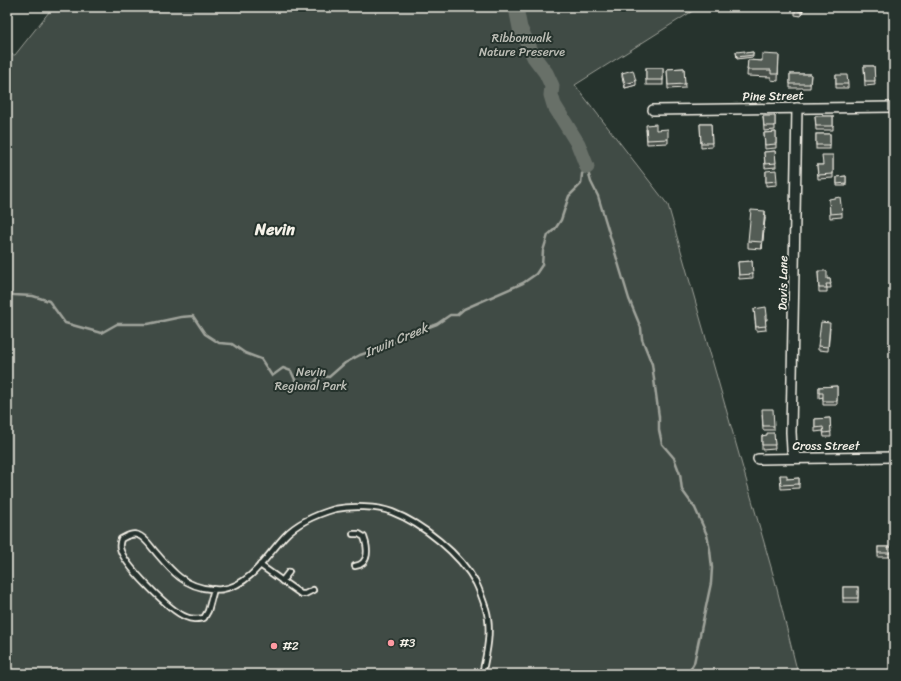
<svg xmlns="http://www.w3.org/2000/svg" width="901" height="681" viewBox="0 0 901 681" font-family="Sriracha,sans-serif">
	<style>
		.green { fill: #414b45; stroke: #9a9e96 }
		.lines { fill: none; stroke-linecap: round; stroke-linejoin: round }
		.stream { stroke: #9fa39b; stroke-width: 2.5 }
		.river { stroke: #676f68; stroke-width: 15 }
		.lane-casing { stroke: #f4f1e8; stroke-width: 8 }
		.street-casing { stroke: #f4f1e8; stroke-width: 12 }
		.lane { stroke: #26332d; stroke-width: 4.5 }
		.street { stroke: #26332d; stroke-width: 9 }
		.wall { fill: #474f49; stroke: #f4f1e8 }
		.shaded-wall { fill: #39403c; stroke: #f4f1e8 }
		.building { fill: #525c55; stroke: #f4f1e8 }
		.poi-dot { fill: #ff9aa2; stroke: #26332d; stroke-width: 1.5 }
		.labels { text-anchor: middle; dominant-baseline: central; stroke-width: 4; stroke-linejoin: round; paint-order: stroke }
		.park-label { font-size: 12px; fill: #bebfb7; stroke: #26332d }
		.street-label { font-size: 12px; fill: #f4f1e8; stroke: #26332d }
		.poi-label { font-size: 12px; fill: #f4f1e8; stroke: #26332d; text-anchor: start }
		.water-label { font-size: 13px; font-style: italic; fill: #bcbdb5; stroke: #26332d }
		.district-label { font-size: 16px; font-weight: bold; fill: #f4f1e8; stroke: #26332d }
	</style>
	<rect width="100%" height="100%" fill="#26332d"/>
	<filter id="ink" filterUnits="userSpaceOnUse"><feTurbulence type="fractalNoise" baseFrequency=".025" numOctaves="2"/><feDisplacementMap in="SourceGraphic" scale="8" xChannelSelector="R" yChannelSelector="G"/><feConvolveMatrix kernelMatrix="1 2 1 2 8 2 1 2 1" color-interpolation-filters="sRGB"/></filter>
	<g filter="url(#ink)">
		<path class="green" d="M53 7H699L575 85 668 205 775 581 798 674H7V54L15 55Z"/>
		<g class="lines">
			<g class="stream">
				<path d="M587 168 591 182 598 196 629 299 641 328 642 339 652 364 659 417V430L662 444 674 458 680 474 682 490 695 508 707 535 710 550 712 568 711 583 694 663 688 674"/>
				<path d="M7 293 14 295 33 296 49 301 65 323 101 333 117 324H148L181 317 193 316 205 334 219 343 232 344 245 353 261 359 272 376 283 368 291 371 297 384 314 383 320 376 329 377 345 363 360 355 387 346 402 337 437 324 450 315H457L464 309 523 283 536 274 542 265 543 251 548 235 555 229 561 220 569 196 581 184 582 174 587 167"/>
				<path d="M690 670 694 674"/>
			</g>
			<path class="river" d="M517 7V13L520 28 534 57 546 73 552 86 551 95 554 105 578 144 587 167"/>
			<g class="lane-casing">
				<g id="lane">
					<path d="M353 534H359L364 537C368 548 370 564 355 566"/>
					<path d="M260 565 301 594H305L313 590"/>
					<path d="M282 581 289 572"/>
					<path d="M214 589 208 611 204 618C197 619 192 620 186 617 170 611 123 564 120 548 119 545 120 542 121 539 127 536 132 533 138 535 144 537 149 544 153 549 170 569 183 587 211 589 215 589 219 590 223 589 251 585 267 555 285 536 298 522 318 514 335 509 351 506 377 506 392 512 423 524 460 554 476 583 480 591 483 600 486 609 492 629 487 653 482 674"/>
				</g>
			</g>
			<g class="street-casing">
				<g id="street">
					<path d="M653 110 894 107"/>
					<path d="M796 457 792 450 791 432 797 108"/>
					<path d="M758 459 894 457"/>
				</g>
			</g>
			<use href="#lane" class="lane"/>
			<use href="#street" class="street"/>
		</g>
		<g class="wall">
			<path d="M789 7H804L801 16 795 15V9L789 8Z"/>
			<path d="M736 52 745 53 753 52V57L737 59Z"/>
			<path d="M779 55 778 81 771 80V77L747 76 748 60 762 61Z"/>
			<path d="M864 66H874L875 85 865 86Z"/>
			<rect x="646" y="68" width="17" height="17"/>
			<path d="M684 68 685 88 668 89 667 69Z"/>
			<path d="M622 73 636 85 625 88 622 77Z"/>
			<path d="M790 74H811L810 88H790Z"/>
			<path d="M836 75 848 84V88H836Z"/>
			<path d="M763 116H775V130L764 131Z"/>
			<path d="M815 116H833V130H816Z"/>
			<path d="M700 124H711L712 147 701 148Z"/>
			<path d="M646 129 668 139V143L647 144Z"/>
			<path d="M776 132V148L765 149 764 133Z"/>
			<rect x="816" y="134" width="14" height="15"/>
			<path d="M775 151 776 167 765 168 764 152Z"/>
			<path d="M833 155V178L818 179 817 165H823Z"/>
			<path d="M766 171 777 181V185L766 186Z"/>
			<path d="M846 176V186H837V177Z"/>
			<path d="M829 199 842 213V217L830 218Z"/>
			<path d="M765 218 762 249 748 248V241Z"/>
			<path d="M752 261 753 278 739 279 738 262Z"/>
			<path d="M818 271 827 279H830L831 288H827V292H819Z"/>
			<path d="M754 309 767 315V320H765L766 330 756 331Z"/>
			<path d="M830 328 828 351 818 350V346Z"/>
			<path d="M837 386V405H823V397L819 398V387Z"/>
			<path d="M762 414 774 426V430H763Z"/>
			<path d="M830 418 831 437H824L823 431 815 432V419Z"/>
			<path d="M774 433 775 449 762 450V436L767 435Z"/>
			<path d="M780 475 787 479 799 478V488L781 489Z"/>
			<rect x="878" y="547" width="14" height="10"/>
			<rect x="843" y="587" width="15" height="15"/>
		</g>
		<g class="shaded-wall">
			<path d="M803 7H804L801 16V12Z"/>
			<path d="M636 81V85L625 88V84Z"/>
			<path d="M765 211V218L762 249V242Z"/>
		</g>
		<g class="building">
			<path d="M795 7H803L801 12 795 10Z"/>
			<path d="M745 51V53L753 52V55L737 57 736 52Z"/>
			<path d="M762 54 779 55 778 74H771V70H747L748 60 762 61Z"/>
			<path d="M864 66H874L875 81H865Z"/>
			<rect x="646" y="68" width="17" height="12"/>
			<path d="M684 68 685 84 668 85 667 69Z"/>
			<path d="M633 70 636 81 625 84 622 73Z"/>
			<path d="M790 74H811L810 84H790Z"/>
			<path d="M836 75H847L848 84H836Z"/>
			<path d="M763 116H775V126H764Z"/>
			<path d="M815 116H833V126H816Z"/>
			<path d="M656 124V130L668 129V139L647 140 646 125Z"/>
			<path d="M700 124H711L712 143H701Z"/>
			<path d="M776 132V144L765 145 764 133Z"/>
			<rect x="816" y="134" width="14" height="11"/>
			<path d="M775 151 776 163 765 164 764 152Z"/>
			<path d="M822 155H833V174L818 175 817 165H823Z"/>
			<path d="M776 170 777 181 766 182V171Z"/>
			<path d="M846 176V183L837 184V177Z"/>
			<path d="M840 197 842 213 830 214 829 199Z"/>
			<path d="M751 210 765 211 762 242 748 241Z"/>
			<path d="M752 261 753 274 739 275 738 262Z"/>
			<path d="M818 271H827V279H830L831 284H826L827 288H819Z"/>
			<path d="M766 307 767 315 765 316 766 326 756 327 754 309Z"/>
			<path d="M821 322 830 323 828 347 818 346Z"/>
			<path d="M837 386V401H823V393H819V387Z"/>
			<path d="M762 409H773L774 426H763Z"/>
			<path d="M830 418 831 432 824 433 823 427 815 428V419Z"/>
			<path d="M767 433H774L775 445H762V436L767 435Z"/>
			<path d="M780 475H787V479L799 478V484L781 485Z"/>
			<rect x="878" y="547" width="14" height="6"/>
			<rect x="843" y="587" width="15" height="11"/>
		</g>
	</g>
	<g class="poi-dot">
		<circle cx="391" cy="643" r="4"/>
		<circle cx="274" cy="646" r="4"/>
	</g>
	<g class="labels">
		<g class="park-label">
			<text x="522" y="38">Ribbonwalk<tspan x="522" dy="14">Nature Preserve</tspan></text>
			<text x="311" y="372">Nevin<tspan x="311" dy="14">Regional Park</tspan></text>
		</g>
		<g class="street-label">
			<text transform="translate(773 96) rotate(-1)">Pine Street</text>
			<text transform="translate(783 283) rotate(-89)">Davis Lane</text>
			<text x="826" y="446">Cross Street</text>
		</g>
		<g class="poi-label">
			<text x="399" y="643">#3</text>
			<text x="282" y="646">#2</text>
		</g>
		<g class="water-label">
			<text transform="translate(396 340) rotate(-23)">Irwin Creek</text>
		</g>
		<g class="district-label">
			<text x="275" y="229">Nevin</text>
		</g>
	</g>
	<rect width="901" height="681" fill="none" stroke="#26332d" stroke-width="24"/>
	<rect x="12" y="12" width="877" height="657" fill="none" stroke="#f4f1e8" stroke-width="1.5" filter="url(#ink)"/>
</svg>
